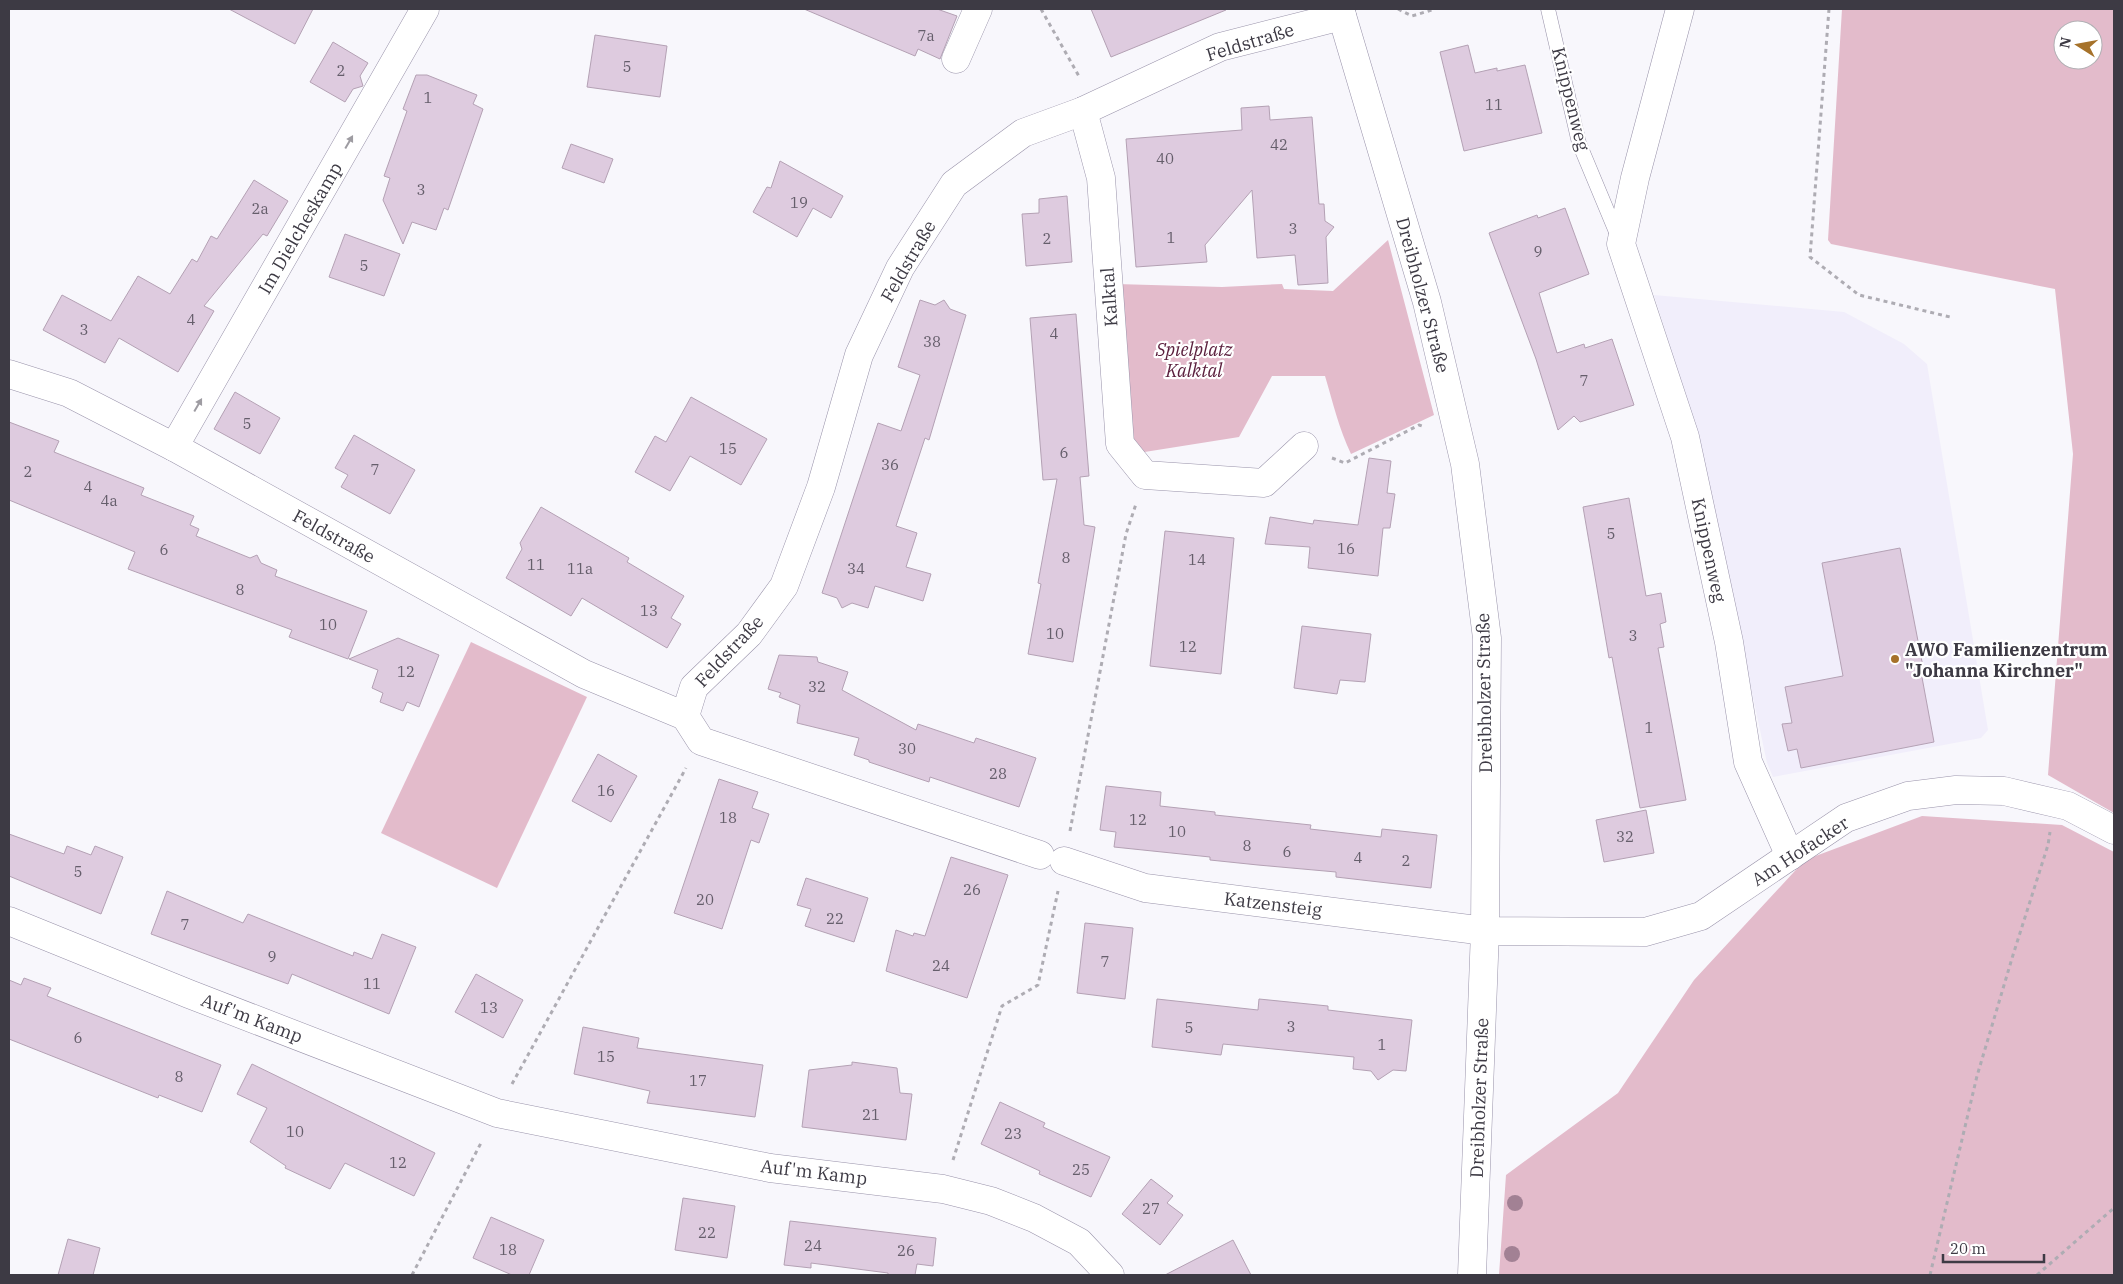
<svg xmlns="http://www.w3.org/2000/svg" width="2123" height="1284" viewBox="0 0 2123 1284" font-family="'IBM Plex Serif',serif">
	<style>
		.built { fill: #f1eefb }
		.green { fill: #e3bbcb; fill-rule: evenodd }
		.building { fill: #decbdf; stroke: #b4a1b4 }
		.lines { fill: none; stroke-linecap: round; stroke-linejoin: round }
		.lane-casing { stroke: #9993aa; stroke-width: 15 }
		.street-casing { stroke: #9993aa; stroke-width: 29 }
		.path { stroke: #aeacb3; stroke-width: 3; stroke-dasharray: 4 4; stroke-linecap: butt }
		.lane { stroke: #fff; stroke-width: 14 }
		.street { stroke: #fff; stroke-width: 28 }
		.tree { fill: #a28194 }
		.oneway { fill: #9e9ca2 }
		.poi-dot { fill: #a6722a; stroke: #fff; stroke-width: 2 }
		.labels { text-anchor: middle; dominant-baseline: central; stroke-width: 4.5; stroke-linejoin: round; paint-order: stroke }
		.number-label { font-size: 15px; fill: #655e6b }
		.street-label { font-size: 18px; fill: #3d3a44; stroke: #fff }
		.park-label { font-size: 18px; font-style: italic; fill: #5b203e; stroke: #fff }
		.poi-label { font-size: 18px; font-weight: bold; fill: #3d3a44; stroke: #fff; text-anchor: start }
	</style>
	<rect width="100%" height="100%" fill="#f8f7fc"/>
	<path class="built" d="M1654 295 1844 312 1904 344 1927 364 1988 730 1981 738 1773 777 1767 763 1697 433Z"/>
	<g class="green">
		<path d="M1842 9H2114V813L2048 775 2073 454 2055 289 1831 244 1828 240ZM2063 30H2093V60H2063Z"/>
		<path d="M1388 240 1434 415 1351 454C1339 429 1333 403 1325 376H1272L1239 437 1132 454 1116 284 1222 287 1282 284 1284 289 1333 291Z"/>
		<path d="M471 642 587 697 497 888 381 833Z"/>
		<path d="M1922 816 2062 825 2114 852V1275H1499L1506 1175 1618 1093 1694 980 1805 860Z"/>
	</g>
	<g class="building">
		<path d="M229 9H313L295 44Z"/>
		<path d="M804 9H937L957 16 940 59 918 49 915 56Z"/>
		<path d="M1091 9H1225L1226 10 1111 57Z"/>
		<path d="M595 35 667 46 660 97 587 87Z"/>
		<path d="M333 42 368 63 360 76 363 86 353 89 345 102 310 82Z"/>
		<path d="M1468 45 1475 73 1497 68V71L1525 65 1542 133 1464 151 1440 52Z"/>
		<path d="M416 75H427L477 95 473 104 483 109 448 210 444 208 436 230 412 222 403 244 383 200 390 178 384 176 407 111 403 109Z"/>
		<path d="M1269 106 1270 120 1312 117 1319 204H1324L1325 221 1334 227 1326 237 1328 283 1298 285 1295 255 1257 258 1252 190 1205 245 1207 262 1136 267 1126 139 1242 130 1241 108Z"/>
		<path d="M571 144 613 159 604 183 562 168Z"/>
		<path d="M780 161 843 196 831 218 813 208 797 237 753 212 767 187 771 188Z"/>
		<path d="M254 180 288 201 267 236 263 234 204 306 214 311 178 372 119 338 105 363 43 330 62 295 111 321 138 276 170 294 192 259 197 262 211 236 217 239Z"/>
		<path d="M1067 196 1072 262 1026 266 1022 214 1039 213V199Z"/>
		<path d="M1565 208 1589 274 1539 293 1557 353 1584 344 1585 348 1612 339 1634 405 1580 422 1574 416 1558 430 1536 359 1489 233 1537 215 1538 218Z"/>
		<path d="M345 234 400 254 384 296 329 277Z"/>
		<path d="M920 300 935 305 944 300 950 309 966 315 929 440 925 438 896 526 917 533 906 567 931 574 923 601 875 586 868 608 852 603 842 608 837 598 822 593 878 423 901 431 920 375 898 367Z"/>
		<path d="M1076 314 1089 476 1080 477 1084 525 1095 527 1073 662 1028 654 1041 584 1038 583 1057 479 1043 480 1030 318Z"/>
		<path d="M235 392 280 418 260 454 214 429Z"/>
		<path d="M691 397 767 439 741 485 690 456 670 491 635 472 655 436 666 442Z"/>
		<path d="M9 422 59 441 54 452 144 488 141 495 194 516 190 525 199 529 196 536 250 558 257 555 261 563 277 570 275 576 367 611 348 659 289 637 292 630 128 569 135 552 9 500Z"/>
		<path d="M354 435 415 470 390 514 341 487 348 475 335 468Z"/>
		<path d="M1369 458 1391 461 1387 493 1395 494 1390 528H1383L1378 576 1308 568 1310 547 1265 544 1270 517 1313 524 1314 520 1358 525Z"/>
		<path d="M1629 498 1646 596 1661 593 1666 622 1660 624 1664 647 1658 648 1686 800 1640 808 1612 657 1609 658 1583 507Z"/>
		<path d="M541 507 629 558 627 562 684 596 671 618 681 624 667 648 582 598 571 616 506 578 522 549 520 543Z"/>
		<path d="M1165 531 1234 538 1221 674 1150 666Z"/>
		<path d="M1900 548 1924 672H1921L1934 742 1801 768 1797 749 1788 751 1782 724 1792 723 1785 687 1843 676 1822 563Z"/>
		<path d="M1302 626 1371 634 1365 682 1340 680 1337 694 1294 688Z"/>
		<path d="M398 638 439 655 419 707 407 702 403 711 380 702 383 693 372 688 378 670 349 659Z"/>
		<path d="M779 655 817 657 818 662 848 672 842 690 916 730 918 724 974 743 976 738 1036 758 1019 807 930 777 929 782 869 762V760L854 755 859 738 797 723 800 705 779 697 781 693 768 689Z"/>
		<path d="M598 754 637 776 611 822 572 801Z"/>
		<path d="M719 779 758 792 752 808 769 814 759 843 751 840 722 929 674 913Z"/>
		<path d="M1106 786 1161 792 1160 806 1215 812V815L1311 825 1310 829 1381 837 1382 829 1437 835 1431 888 1336 877V872L1258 865 1210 860V857L1114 847 1116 832 1100 830Z"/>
		<path d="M1646 810 1654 853 1604 862 1596 820Z"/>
		<path d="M9 834 64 854 67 846 91 855 95 846 123 857 101 914 9 876Z"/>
		<path d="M951 857 1008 875 967 998 886 971 896 930 913 936 914 933 925 936Z"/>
		<path d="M806 878 868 898 854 942 805 926 811 909 797 905Z"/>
		<path d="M167 891 243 923 248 914 353 956 354 952 372 959 382 934 416 947 389 1014 292 974 288 984 151 934Z"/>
		<path d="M1085 923 1133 928 1125 999 1077 993Z"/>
		<path d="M476 974 523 1000 503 1038 455 1012Z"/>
		<path d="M24 978 51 988 47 996 221 1065 202 1112 159 1095 158 1098 9 1039V980L21 985Z"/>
		<path d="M1157 999 1258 1010 1259 999 1328 1006V1010L1412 1020 1406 1071 1393 1070 1378 1080 1371 1071 1353 1069 1354 1057 1223 1044 1221 1055 1152 1047Z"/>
		<path d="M583 1027 639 1038 637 1048 763 1065 755 1117 647 1103 650 1091 574 1074Z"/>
		<path d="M852 1062 897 1068 900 1093 912 1094 906 1140 802 1127 809 1070 852 1065Z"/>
		<path d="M252 1064 435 1153 414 1196 345 1163 330 1189 285 1168 286 1166 250 1142 267 1108 237 1094Z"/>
		<path d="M1000 1102 1045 1123 1043 1127 1110 1157 1091 1197 1039 1174 1040 1171 981 1144Z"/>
		<path d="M1151 1179 1173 1196 1167 1203 1183 1215 1160 1245 1122 1214Z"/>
		<path d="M683 1198 735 1206 727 1258 675 1250Z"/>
		<path d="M491 1217 544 1240 529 1275H512L473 1258Z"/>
		<path d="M790 1221 936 1238 933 1266 917 1264 915 1275H888V1273L811 1263V1268L784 1265Z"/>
		<path d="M68 1239 100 1248 93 1275H58Z"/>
		<path d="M1233 1240 1251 1275H1165Z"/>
	</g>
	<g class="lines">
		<g class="lane-casing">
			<path id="lane" d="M1548 9 1579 143 1619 239"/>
		</g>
		<g class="street-casing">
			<g id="street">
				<path d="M1340 9 1427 302 1465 464 1487 638 1485 931 1472 1275"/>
				<path d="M1680 9 1635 178 1621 244 1685 437 1729 642 1748 762 1790 856"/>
				<path d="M956 59 978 9"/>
				<path d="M1083 111 1101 178 1120 444 1145 475 1264 483 1304 446"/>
				<path d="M9 374 69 393 174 447 584 674 685 716 694 687 749 634 784 586 821 487 859 355 900 268 954 184 1023 133 1083 111 1220 47 1342 16"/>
				<path d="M174 447 425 9"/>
				<path d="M685 716 701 741 1040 855"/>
				<path d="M1064 861 1145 888 1485 931 1645 932 1701 916 1846 818 1908 796 1956 790 2004 791 2068 806 2114 830"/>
				<path d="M9 921 189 994 497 1113 770 1168 943 1189 991 1201 1034 1218 1079 1242 1110 1275"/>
			</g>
		</g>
		<g class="path">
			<path d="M1041 9 1080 78"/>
			<path d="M1398 9 1412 16 1435 9"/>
			<path d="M1829 9 1810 257 1859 295 1950 317"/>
			<path d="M1332 458 1345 463 1419 425 1425 427"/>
			<path d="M1070 831 1126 534 1136 504"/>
			<path d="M512 1084 686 768"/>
			<path d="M953 1160 1002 1006 1038 985 1058 891"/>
			<path d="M412 1275 482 1141"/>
			<path d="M1930 1275 1977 1076 2013 955 2048 845 2050 832"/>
			<path d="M2037 1275 2114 1208"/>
		</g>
		<use href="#lane" class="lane"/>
		<use href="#street" class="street"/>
	</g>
	<g class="tree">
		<circle cx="1515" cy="1203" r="8"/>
		<circle cx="1512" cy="1254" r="8"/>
	</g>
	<defs><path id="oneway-solid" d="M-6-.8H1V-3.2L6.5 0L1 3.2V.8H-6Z" transform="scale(1.25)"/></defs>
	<g class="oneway">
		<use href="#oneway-solid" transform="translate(349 142) rotate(-60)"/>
		<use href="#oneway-solid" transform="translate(198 405) rotate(-60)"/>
	</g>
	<circle class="poi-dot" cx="1895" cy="659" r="5"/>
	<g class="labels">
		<g class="number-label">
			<text x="926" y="35">7a</text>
			<text x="627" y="66">5</text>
			<text x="341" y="70">2</text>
			<text x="428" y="97">1</text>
			<text x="1494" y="104">11</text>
			<text x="1279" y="144">42</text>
			<text x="1165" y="158">40</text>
			<text x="421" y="189">3</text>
			<text x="799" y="202">19</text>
			<text x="260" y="208">2a</text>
			<text x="1293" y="228">3</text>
			<text x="1171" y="237">1</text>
			<text x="1047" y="238">2</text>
			<text x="1538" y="251">9</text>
			<text x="364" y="265">5</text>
			<text x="191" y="319">4</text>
			<text x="84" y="329">3</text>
			<text x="1054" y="333">4</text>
			<text x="932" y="341">38</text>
			<text x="1584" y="380">7</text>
			<text x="247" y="423">5</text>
			<text x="728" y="448">15</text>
			<text x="1064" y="452">6</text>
			<text x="890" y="464">36</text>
			<text x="375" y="469">7</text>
			<text x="28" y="471">2</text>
			<text x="88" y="486">4</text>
			<text x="109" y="500">4a</text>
			<text x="1611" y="533">5</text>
			<text x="1346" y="548">16</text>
			<text x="164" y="549">6</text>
			<text x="1066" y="557">8</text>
			<text x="1197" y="559">14</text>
			<text x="536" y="564">11</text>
			<text x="580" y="568">11a</text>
			<text x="856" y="568">34</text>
			<text x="240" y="589">8</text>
			<text x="649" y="610">13</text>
			<text x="328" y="624">10</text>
			<text x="1055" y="633">10</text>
			<text x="1633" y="635">3</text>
			<text x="1188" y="646">12</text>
			<text x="406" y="671">12</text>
			<text x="817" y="686">32</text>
			<text x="1649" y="727">1</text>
			<text x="907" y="748">30</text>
			<text x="998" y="773">28</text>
			<text x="606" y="790">16</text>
			<text x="728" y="817">18</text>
			<text x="1138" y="819">12</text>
			<text x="1177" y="831">10</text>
			<text x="1625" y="836">32</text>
			<text x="1247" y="845">8</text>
			<text x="1287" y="851">6</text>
			<text x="1358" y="857">4</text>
			<text x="1406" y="860">2</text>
			<text x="78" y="871">5</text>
			<text x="972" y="889">26</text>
			<text x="705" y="899">20</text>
			<text x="835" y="918">22</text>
			<text x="185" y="924">7</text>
			<text x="272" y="956">9</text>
			<text x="1105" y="961">7</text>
			<text x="941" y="965">24</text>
			<text x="372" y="983">11</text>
			<text x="489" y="1007">13</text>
			<text x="1291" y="1026">3</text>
			<text x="1189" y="1027">5</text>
			<text x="78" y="1037">6</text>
			<text x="1382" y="1044">1</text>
			<text x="606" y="1056">15</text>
			<text x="179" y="1076">8</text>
			<text x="698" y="1080">17</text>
			<text x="871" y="1114">21</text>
			<text x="295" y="1131">10</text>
			<text x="1013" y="1133">23</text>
			<text x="398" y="1162">12</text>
			<text x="1081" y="1169">25</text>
			<text x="1151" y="1208">27</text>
			<text x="707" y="1232">22</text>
			<text x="813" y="1245">24</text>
			<text x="508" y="1249">18</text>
			<text x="906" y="1250">26</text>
		</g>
		<g class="street-label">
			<text transform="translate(1250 42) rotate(-17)">Feldstraße</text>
			<text transform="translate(1571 99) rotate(76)">Knippenweg</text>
			<text transform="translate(300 228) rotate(-60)">Im Dielcheskamp</text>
			<text transform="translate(908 261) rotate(-60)">Feldstraße</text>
			<text transform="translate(1423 295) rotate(75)">Dreibholzer Straße</text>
			<text transform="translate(1109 297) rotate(-94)">Kalktal</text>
			<text transform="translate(334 536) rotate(29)">Feldstraße</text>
			<text transform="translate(1709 550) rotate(78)">Knippenweg</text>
			<text transform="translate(729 651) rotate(-47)">Feldstraße</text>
			<text transform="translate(1484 693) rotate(-91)">Dreibholzer Straße</text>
			<text transform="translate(1800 851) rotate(-33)">Am Hofacker</text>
			<text transform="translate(1273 904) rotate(7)">Katzensteig</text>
			<text transform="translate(252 1018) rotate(21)">Auf'm Kamp</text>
			<text transform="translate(1479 1098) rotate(-88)">Dreibholzer Straße</text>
			<text transform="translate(814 1172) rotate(7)">Auf'm Kamp</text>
		</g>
		<g class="park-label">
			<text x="1194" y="349">Spielplatz<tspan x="1194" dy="21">Kalktal</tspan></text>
		</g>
		<g class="poi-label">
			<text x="1905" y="649">AWO Familienzentrum<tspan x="1905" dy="21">"Johanna Kirchner"</tspan></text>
		</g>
	</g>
	<rect width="2123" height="1284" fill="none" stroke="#3d3a44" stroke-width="20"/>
	<g transform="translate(2078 45) rotate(281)"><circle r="24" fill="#ffffff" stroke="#b1b0b4"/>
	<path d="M0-4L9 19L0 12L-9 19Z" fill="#a6722a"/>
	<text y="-8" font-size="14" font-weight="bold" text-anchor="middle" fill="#3d3a44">N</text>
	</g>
	<path d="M1943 1254v8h101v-8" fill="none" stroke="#3d3a44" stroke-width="2.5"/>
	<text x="1950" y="1254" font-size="15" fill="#3d3a44" stroke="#ffffff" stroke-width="4" paint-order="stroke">20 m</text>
</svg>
